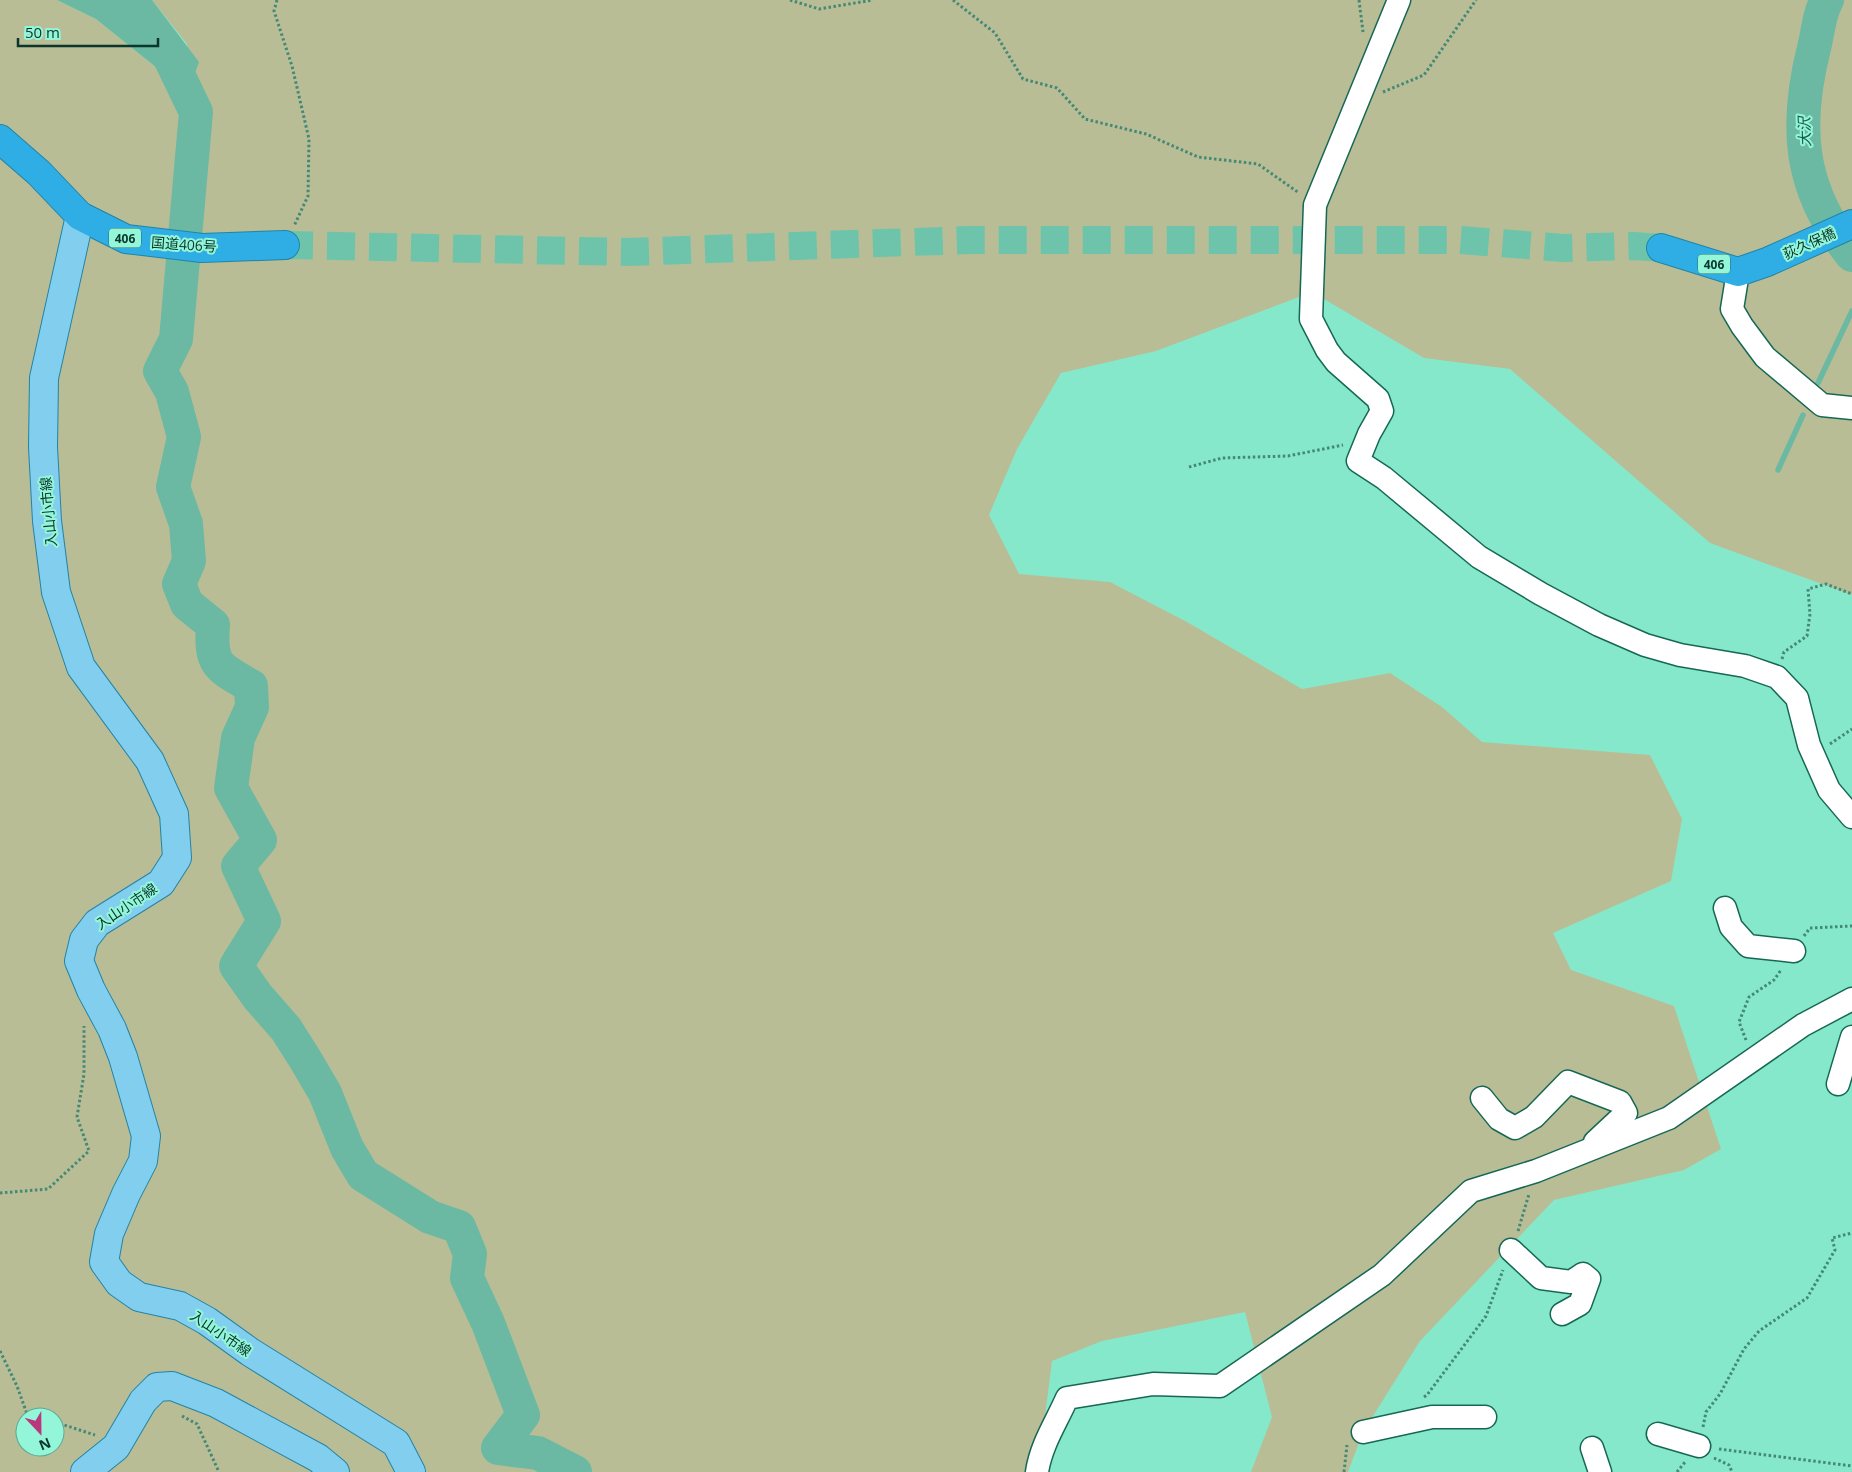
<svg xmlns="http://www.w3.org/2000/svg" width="1852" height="1472" viewBox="0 0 1852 1472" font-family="'Open Sans','Noto Sans JP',sans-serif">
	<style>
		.green { fill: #b9bd96; fill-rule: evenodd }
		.water { fill: #6bb9a2 }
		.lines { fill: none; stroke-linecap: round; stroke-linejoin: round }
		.stream { stroke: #6bb9a2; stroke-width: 5.5 }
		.river { stroke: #6bb9a2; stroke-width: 34 }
		.highway-tunnel { stroke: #6dc4ab; stroke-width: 28; stroke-dasharray: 28 14; stroke-linecap: butt }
		.minor-casing { stroke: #166855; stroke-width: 25 }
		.major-casing { stroke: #2284a4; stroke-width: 30 }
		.highway-casing { stroke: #2284a4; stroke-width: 30 }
		.path { stroke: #448976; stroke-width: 3; stroke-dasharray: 2.5 2.5; stroke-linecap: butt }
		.minor { stroke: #fff; stroke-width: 22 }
		.major { stroke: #82ceef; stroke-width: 28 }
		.highway { stroke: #2faee5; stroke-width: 28 }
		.labels { text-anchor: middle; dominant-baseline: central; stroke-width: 4; stroke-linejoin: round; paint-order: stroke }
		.shield { fill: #93f6d8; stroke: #33705f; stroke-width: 1 }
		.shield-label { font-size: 12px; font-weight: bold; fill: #0a362b }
		.street-label { font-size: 14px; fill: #0a362b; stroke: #93f6d8 }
		.water-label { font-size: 15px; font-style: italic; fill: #1c5c4b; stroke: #93f6d8 }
	</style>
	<rect width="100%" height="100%" fill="#86e8cb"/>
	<path class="green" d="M0 0H57L96 19 167 76 188 104 198 105 191 84 187 44 152 0H1852V595L1710 543 1510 369 1424 358 1312 292 1156 351 1061 373 1017 449 989 515 1019 574 1110 582 1187 622 1302 689 1390 673 1442 707 1482 742 1650 755 1682 819 1671 881 1553 933 1571 970 1674 1006 1721 1149 1684 1170 1554 1200 1420 1341 1363 1432 1348 1472H1251L1272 1417 1245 1312 1102 1341 1052 1361 1038 1472H0ZM25 1417H55V1447H25Z"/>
	<path class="water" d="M57 0H152L199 62 191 84 198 105 188 104 167 76 96 19Z"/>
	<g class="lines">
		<g class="stream">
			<path d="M1818 383 1852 311"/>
			<path d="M1778 470 1803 415"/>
		</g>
		<g class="river">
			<path d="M110 0 169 56 196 112 176 339 160 371 172 392 184 437 173 487 186 524 189 561 179 584 187 604 213 625C210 666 218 667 251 686L252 707 238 738 231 788 260 840 238 866 264 921 236 966 258 997 286 1029 305 1059 325 1093 347 1148 363 1175 430 1217 459 1227 470 1254 467 1278 488 1323 523 1415 498 1448 538 1453 575 1472"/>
			<path d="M1827 0C1819 13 1818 33 1814 48 1794 127 1799 190 1852 255"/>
		</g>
		<path class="highway-tunnel" d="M285 245 628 252 968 240H1460L1564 248 1634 246 1661 248"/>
		<g class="minor-casing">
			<g id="minor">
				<path d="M1399 0 1315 205 1311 319 1327 350 1336 362 1378 399 1382 411 1369 434 1358 461 1384 478 1479 557 1541 594 1599 625 1645 645 1680 655 1745 666 1777 677 1797 698 1809 745 1829 790 1852 817"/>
				<path d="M1738 272 1732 309 1742 326 1765 357 1822 405 1852 408"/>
				<path d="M1725 908 1731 927 1748 946 1794 951"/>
				<path d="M1838 1084 1852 1037"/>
				<path d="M1482 1098 1499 1119 1515 1128 1534 1117 1568 1082 1620 1102 1626 1113 1595 1142"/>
				<path d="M1511 1250 1541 1278 1571 1282 1583 1274 1589 1279 1580 1304 1562 1314"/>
				<path d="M1363 1432 1432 1417H1485"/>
				<path d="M1658 1434 1699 1446"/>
				<path d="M1592 1448 1600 1472"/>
				<path d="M1037 1472C1041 1445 1056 1423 1067 1398L1153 1384 1220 1386 1382 1275 1471 1191 1536 1171 1669 1118 1803 1025 1852 999"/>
			</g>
		</g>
		<g class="major-casing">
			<g id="major">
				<path d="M80 216 44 378 43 447 47 521 56 592 81 667 150 761 174 814 177 858 161 883 97 923 84 940 79 961 91 990 112 1029 123 1057 146 1136 143 1161 126 1194 109 1234 104 1262 119 1283 139 1297 180 1306 207 1321 250 1352 396 1443 411 1472"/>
				<path d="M85 1472 116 1447 143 1401 157 1387 172 1386 216 1403 318 1458 335 1472"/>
			</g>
		</g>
		<g class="highway-casing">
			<g id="highway">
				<path d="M0 139 39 173 80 216 126 239 202 248 285 245"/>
				<path d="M1661 248 1738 272 1767 262 1852 224"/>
			</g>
		</g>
		<g class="path">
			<path d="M277 0 274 11 292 66 309 139 308 196 294 226"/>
			<path d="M790 0 819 9 873 0"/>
			<path d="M953 0 995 33 1023 79 1057 88 1085 119 1146 134 1198 157 1258 164 1299 193"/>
			<path d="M1359 0 1363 32"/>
			<path d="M1383 92 1424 75 1476 0"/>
			<path d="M1189 467 1222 458 1288 456 1343 445"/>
			<path d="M1782 659 1784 652 1807 636 1810 614 1808 589 1826 584 1852 594"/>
			<path d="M1830 744 1852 729"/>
			<path d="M1804 936 1810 928 1852 926"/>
			<path d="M1746 1040 1739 1022 1749 997 1774 980 1781 970"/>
			<path d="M0 1193 48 1189 89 1151 77 1117 84 1074V1026"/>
			<path d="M1518 1231 1529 1194"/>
			<path d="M0 1351 17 1386 27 1414 38 1417"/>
			<path d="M1424 1397 1427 1395 1486 1316 1503 1270"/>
			<path d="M182 1416 197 1424 219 1472"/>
			<path d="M55 1422 95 1435"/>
			<path d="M1703 1427 1706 1412 1720 1394 1744 1349 1759 1331 1807 1298 1835 1250 1832 1238 1852 1233"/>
			<path d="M1719 1449 1852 1466"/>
			<path d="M1714 1458 1729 1465 1732 1472"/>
			<path d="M1344 1472 1347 1445"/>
			<path d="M1677 1472 1685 1462"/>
		</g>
		<use href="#minor" class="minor"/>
		<use href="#major" class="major"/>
		<use href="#highway" class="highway"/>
	</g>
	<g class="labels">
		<g class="shield">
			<rect x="109" y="228.5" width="32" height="19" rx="4"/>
			<rect x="1698" y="254.5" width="32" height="19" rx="4"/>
		</g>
		<g class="shield-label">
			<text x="125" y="238">406</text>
			<text x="1714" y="264">406</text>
		</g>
		<g class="street-label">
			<text transform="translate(1809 243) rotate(-24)">荻久保橋</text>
			<text transform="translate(184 244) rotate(4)">国道406号</text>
			<text transform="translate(48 512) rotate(-95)">入山小市線</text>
			<text transform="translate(126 906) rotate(-34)">入山小市線</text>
			<text transform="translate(221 1333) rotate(34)">入山小市線</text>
		</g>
		<g class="water-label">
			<text transform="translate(1804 132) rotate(-92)">大沢</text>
		</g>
	</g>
	<g transform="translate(40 1432) rotate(158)"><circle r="24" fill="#93f6d8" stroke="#5ca993"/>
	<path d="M0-4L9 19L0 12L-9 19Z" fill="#bb377c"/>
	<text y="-8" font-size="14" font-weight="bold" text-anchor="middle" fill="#0a362b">N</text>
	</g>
	<path d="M18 38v8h140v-8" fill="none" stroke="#0a362b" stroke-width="2.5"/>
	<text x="25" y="38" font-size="15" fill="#0a362b" stroke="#93f6d8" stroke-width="4" paint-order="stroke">50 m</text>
</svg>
